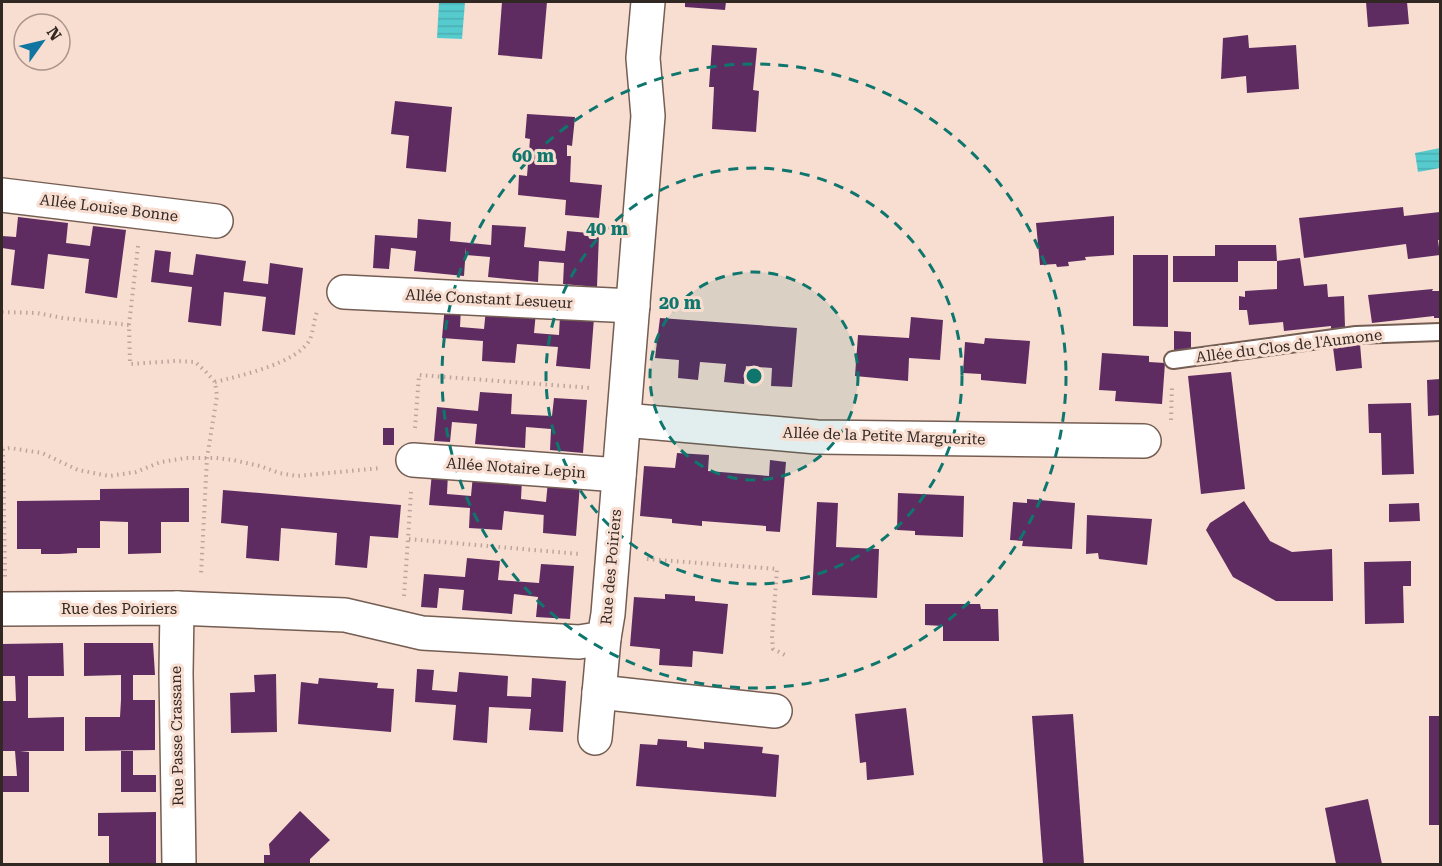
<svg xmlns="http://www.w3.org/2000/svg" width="1442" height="866" viewBox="0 0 1442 866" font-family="'Roboto Serif',serif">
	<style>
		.water { fill: url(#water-rules) }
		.building { fill: #5f2c61 }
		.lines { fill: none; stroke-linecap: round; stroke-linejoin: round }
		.service-casing { stroke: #745d52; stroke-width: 20 }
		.minor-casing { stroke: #745d52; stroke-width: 36 }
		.path { stroke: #bba59c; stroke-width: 4; stroke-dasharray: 1.5 4.5; stroke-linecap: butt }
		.service { stroke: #fff; stroke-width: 16 }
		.minor { stroke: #fff; stroke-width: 33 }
		.ring { fill: none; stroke: #0f766e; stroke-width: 3; stroke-dasharray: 10 8 }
		.labels { text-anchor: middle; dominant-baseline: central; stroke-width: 6; stroke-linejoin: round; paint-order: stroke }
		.street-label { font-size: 15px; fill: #322823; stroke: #f8ddd1 }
		.centre { fill: #0f766e; stroke: #f8ddd1; stroke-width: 3 }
		.ring-label { font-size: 18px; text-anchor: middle; font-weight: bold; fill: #0f766e; stroke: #f8ddd1; stroke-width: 6; stroke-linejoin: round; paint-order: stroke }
	</style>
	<defs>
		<pattern id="water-rules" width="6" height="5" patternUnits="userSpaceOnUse" patternTransform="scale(1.5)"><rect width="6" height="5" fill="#56cbce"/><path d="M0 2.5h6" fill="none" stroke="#4baeb1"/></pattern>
	</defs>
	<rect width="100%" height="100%" fill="#f8ddd1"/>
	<g class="water">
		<path d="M439 2H465L462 39 437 38Z"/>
		<path d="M1440 148V168L1418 172 1415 153Z"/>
	</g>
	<g class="building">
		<path d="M502 2H547L542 59 498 55Z"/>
		<path d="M685 2H726L725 10 685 7Z"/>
		<path d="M1366 2H1407L1409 24 1368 27Z"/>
		<path d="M1248 35 1249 48 1296 45 1299 89 1247 93 1246 76 1221 79 1223 38Z"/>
		<path d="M712 45 757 48 753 90 759 91 756 132 712 129 714 87H709Z"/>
		<path d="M395 101 452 107 446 172 406 168 409 136 391 134Z"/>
		<path d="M527 114 575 117 572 146 567 145V156H571L570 182 602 185 599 218 565 215 566 200 518 195 519 175 527 176 530 139 525 138Z"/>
		<path d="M1403 207 1404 216 1440 212V240H1438L1440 255 1408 259 1406 244 1304 258 1299 218Z"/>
		<path d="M1114 216V255L1085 257 1086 260 1068 262 1069 266 1057 267 1056 264 1040 265 1036 223Z"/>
		<path d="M18 217 68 223 66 243 90 246 93 226 126 230 117 298 85 293 89 259 48 254 44 289 11 285 15 250 2 248V236L16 237Z"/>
		<path d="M418 219 451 222 450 241 491 245 492 225 526 227 524 247 565 251 567 231 599 234 597 287 563 284 564 263 539 261 538 282 488 277 490 257 466 255V247L464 276 414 271 416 251 391 248 389 269 373 268 375 235 417 238Z"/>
		<path d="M1215 245H1276L1277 261 1300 258 1304 286 1327 284 1328 297 1344 296 1345 327 1331 329V326L1284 331 1283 322 1249 325 1247 310H1239V296L1245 297V291L1277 289V261H1238V282H1173V256H1215Z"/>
		<path d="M155 250 171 252 169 272 193 275 196 254 246 261 243 281 268 284 270 263 303 268 295 335 262 331 266 297 224 292 221 326 188 322 192 287 151 282Z"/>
		<path d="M1133 255H1168V327L1133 326Z"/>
		<path d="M1433 289 1432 291H1440V318H1434V316L1372 323 1368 295Z"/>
		<path d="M445 305 461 307 460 327 484 329 486 309 536 312 534 333 559 335 560 315 594 318 590 369 556 366 558 347 517 344 515 363 482 361 483 341 442 338Z"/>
		<path d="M911 317 943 320 940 360 909 358 908 381 855 376 858 335 909 338Z"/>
		<path d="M660 318 797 328 792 387 771 386 772 368 746 366 744 384 724 382 726 364 700 362 698 380 678 378 679 360 655 358Z"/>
		<path d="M1174 331 1191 332V351L1174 352Z"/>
		<path d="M985 338 1030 341 1026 384 981 380V374L963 373 965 342 984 344Z"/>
		<path d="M1360 344 1362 368 1336 371 1333 347Z"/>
		<path d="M1102 353 1149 356V362L1165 363 1162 404 1115 401 1116 391 1099 390Z"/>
		<path d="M1231 372 1245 489 1201 494 1188 376Z"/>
		<path d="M1440 379V415L1428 416 1427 380Z"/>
		<path d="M480 392 512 394 511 414 552 416 554 398 587 400 583 453 550 450 551 429 526 427 525 448 475 444 477 424 452 422 450 442 434 441 437 407 478 411Z"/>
		<path d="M1411 403 1414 474 1382 475 1381 433H1369L1368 404Z"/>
		<rect x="383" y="428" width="11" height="17"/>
		<path d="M677 453 709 455 708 471 769 476 770 460 786 462 780 532 766 531V526L702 521V526L672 523V519L640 516 644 466 675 468Z"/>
		<path d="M432 472 448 473 447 494 471 496 473 475 522 479 521 499 546 502 548 481 580 484 576 536 543 533 544 509V515L504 511 502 530 469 528 470 508 429 505Z"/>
		<path d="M189 488V522H161V553L128 554V522L100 521V548H77V553L59 554H41V549H17V501L100 500V489Z"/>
		<path d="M223 490 401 505 398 538 370 536 367 568 335 565 337 533 281 528 279 561 246 558 248 526 221 523Z"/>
		<path d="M898 493 964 496 963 537 915 535V531L897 530Z"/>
		<path d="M1027 499 1075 503 1072 549 1022 546 1023 541 1010 540 1013 502 1027 503Z"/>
		<path d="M1244 501 1270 541 1292 552 1332 549 1333 601H1276L1233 577 1206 530 1210 523Z"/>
		<path d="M817 502 838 503 836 547 879 549 877 598 812 595Z"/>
		<path d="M1419 503 1420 521 1389 522V504Z"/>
		<path d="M1087 515 1152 519 1147 565 1099 559 1098 553 1086 554Z"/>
		<path d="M467 558 500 561 498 580 539 583 541 564 574 566 570 619 536 617 538 597 514 594 512 614 462 610 464 590 439 588 437 608 421 607 424 574 465 577Z"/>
		<path d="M1411 561V586H1403L1404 623 1365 624 1364 562Z"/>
		<path d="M665 594 695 596V601L728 604 723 654 693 651 692 667 659 665 660 649 630 646 634 597 665 599Z"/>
		<path d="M925 604H980L981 609H998L999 641H943V626L925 625Z"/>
		<path d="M63 643 64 676H28V718L64 717V751H20L29 752V792H2V776H17L15 751H2V701H16L15 676H2V644Z"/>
		<path d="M84 643H153L155 675H133V700H155V750L85 751V717H120L121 700V675L84 676Z"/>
		<path d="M417 669 434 670 432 690 457 692 459 672 508 676 507 696 531 697 532 678 566 681 563 732 529 730 531 709 489 707 487 743 453 740 456 705 415 702Z"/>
		<path d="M276 674 277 732 231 733 230 693 255 692 254 675Z"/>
		<path d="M319 678 378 683 377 688 394 689 391 732 298 724 301 682 318 684Z"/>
		<path d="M906 708 914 775 867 780 866 762 860 763 855 714Z"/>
		<path d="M1073 714 1084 864H1043L1032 716Z"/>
		<rect x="1429" y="716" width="11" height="109"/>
		<path d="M658 739 687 741V747L704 749V742L763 747 762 753 779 755 776 797 636 786 640 744 657 745Z"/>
		<path d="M121 751H133V775H156V792H121Z"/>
		<path d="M1368 799 1382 864H1336L1325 808Z"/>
		<path d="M300 811 330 840 310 859V864H264V855H270L269 844Z"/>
		<path d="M156 812V864H109V836H98V813Z"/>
	</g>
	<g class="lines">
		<g class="service-casing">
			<path id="service" d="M1173 360 1356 335 1440 332"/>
		</g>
		<g class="minor-casing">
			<g id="minor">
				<path d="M2 195 216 221"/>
				<path d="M344 292 633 306"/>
				<path d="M624 420 817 437 1144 441"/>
				<path d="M413 460 619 475"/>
				<path d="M177 608 176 673 179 864"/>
				<path d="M2 609 177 608 345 615 422 633 579 642 604 638 608 614 648 116 643 58 648 2"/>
				<path d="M599 692 775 711"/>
				<path d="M595 738 604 638"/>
			</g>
		</g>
		<g class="path">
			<path d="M138 246 129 325 130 364 175 361 195 362 205 371 215 382 217 396 207 458 201 575"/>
			<path d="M2 312 37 313 63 318 129 325"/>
			<path d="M215 382C239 376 299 363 310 339 313 332 314 320 317 312"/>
			<path d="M1171 420 1172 385"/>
			<path d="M415 428 419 375 592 388"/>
			<path d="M2 449 10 448 42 453 78 470 109 476 136 472 161 462 186 458H216L233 460 260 466 279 473 297 476 381 468"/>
			<path d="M3 449 5 577"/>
			<path d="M411 492 408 539 580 554"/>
			<path d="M647 559 777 569 772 638 773 649 785 655"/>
			<path d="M404 596 408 539"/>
		</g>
		<use href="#service" class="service"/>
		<use href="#minor" class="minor"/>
	</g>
	<circle cx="754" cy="376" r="104" fill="#0f766e" fill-opacity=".12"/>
	<g class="ring">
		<circle cx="754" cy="376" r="104"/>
		<circle cx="754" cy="376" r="208"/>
		<circle cx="754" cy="376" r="312"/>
	</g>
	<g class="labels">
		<g class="street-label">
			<text transform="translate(109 208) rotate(7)">Allée Louise Bonne</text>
			<text transform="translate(489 299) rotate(3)">Allée Constant Lesueur</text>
			<text transform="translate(1289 346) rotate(-7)">Allée du Clos de l'Aumone</text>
			<text transform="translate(884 436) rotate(2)">Allée de la Petite Marguerite</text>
			<text transform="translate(516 468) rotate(4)">Allée Notaire Lepin</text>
			<text transform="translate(611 567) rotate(-85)">Rue des Poiriers</text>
			<text x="119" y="609">Rue des Poiriers</text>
			<text transform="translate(177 736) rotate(-91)">Rue Passe Crassane</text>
		</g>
	</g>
	<circle cx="754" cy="376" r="9" class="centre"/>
	<g class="ring-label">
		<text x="533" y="162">60 m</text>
		<text x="607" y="235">40 m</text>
		<text x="680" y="309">20 m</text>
	</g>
	<rect width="1442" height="866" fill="none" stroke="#322823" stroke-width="6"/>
	<g transform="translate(42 42) rotate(56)"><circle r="28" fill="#f8ddd1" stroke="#a9958b" stroke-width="1.5"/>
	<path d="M0-4.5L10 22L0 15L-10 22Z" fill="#1175a1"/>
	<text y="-9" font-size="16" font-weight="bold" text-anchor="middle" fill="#322823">N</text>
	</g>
</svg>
